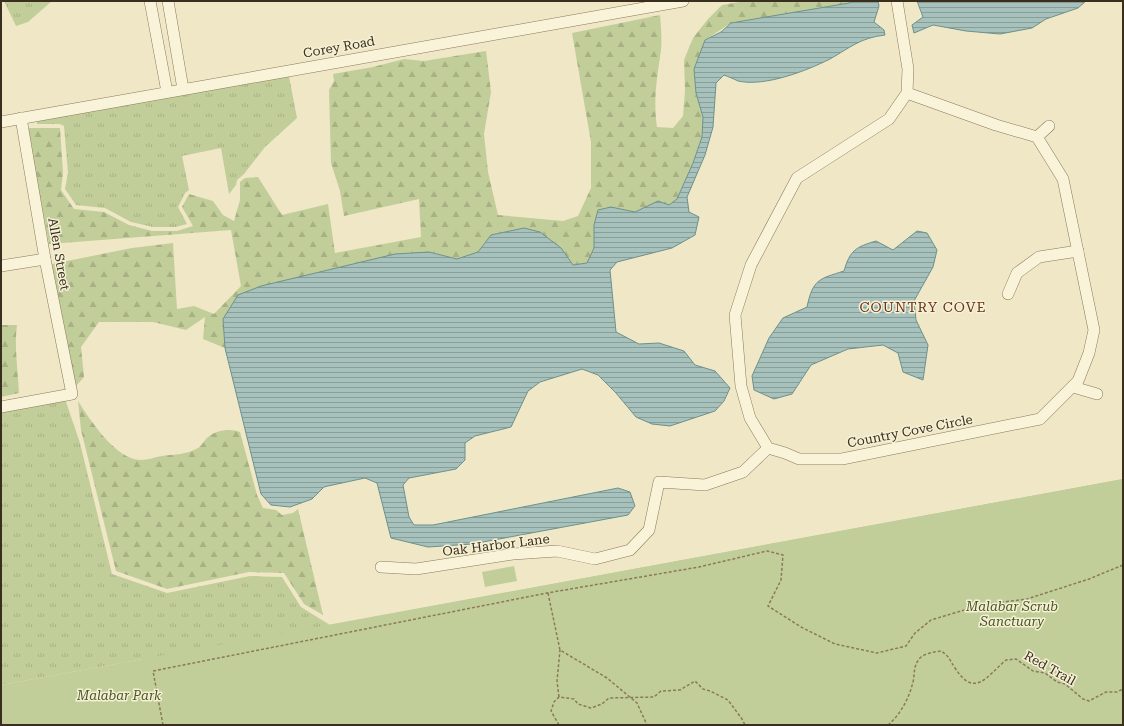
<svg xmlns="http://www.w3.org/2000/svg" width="1124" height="726" viewBox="0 0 1124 726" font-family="'Roboto Serif',serif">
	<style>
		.grass { fill: url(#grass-tufts) }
		.forest { fill: url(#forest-firs) }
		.park { fill: #c2ce99 }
		.water { fill: url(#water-rules); stroke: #6d918c }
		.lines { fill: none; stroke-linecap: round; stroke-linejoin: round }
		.minor-casing { stroke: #8b795b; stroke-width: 12 }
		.path { stroke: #8b795b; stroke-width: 1.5; stroke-dasharray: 3 2; stroke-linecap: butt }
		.minor { stroke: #f9f3d9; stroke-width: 11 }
		.labels { text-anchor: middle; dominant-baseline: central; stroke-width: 3; stroke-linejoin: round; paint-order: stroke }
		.street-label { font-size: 13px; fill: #3a2f1f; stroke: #f6f0d5 }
		.park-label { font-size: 13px; font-style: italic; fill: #465725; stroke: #f6f0d5 }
		.neighbourhood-label { font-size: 14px; letter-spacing: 1px; fill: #68341d; stroke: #f6f0d5 }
	</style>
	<defs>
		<pattern id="grass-tufts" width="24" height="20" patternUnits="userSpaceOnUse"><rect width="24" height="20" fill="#c2ce99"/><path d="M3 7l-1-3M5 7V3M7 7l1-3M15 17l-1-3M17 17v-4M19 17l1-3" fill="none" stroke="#a7b183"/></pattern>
		<pattern id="forest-firs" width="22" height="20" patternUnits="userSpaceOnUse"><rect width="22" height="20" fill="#c2ce99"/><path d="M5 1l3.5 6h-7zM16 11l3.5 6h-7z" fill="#a7b183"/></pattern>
		<pattern id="water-rules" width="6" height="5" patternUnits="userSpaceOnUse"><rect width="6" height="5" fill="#a7c2bd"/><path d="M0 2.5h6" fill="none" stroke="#899e99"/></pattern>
	</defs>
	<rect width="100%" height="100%" fill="#efe7c5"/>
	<g class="grass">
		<path d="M4 1H52L28 22 16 26Z"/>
		<path d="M288 71 297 118 265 147 244 174 237 180 236 185 229 194 221 148 182 156 189 190 185 193 178 207 187 224 176 227H153L131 222 105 208 76 205 65 189 68 173 64 126 60 124H37V116Z"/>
		<path d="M65 399 80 443 112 574 167 593 250 576 282 577 301 607 330 625 1123 479V725H155L143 659 1 685V411Z"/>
	</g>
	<g class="forest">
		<path d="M745 1H853L850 3 731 23 705 40 696 93 703 117 702 137 693 163 677 199 669 205 658 201 635 212 611 207 594 225V248L587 263 573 265 561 248 540 232 524 228 491 235 478 252 457 259 429 252 223 319 225 348 203 339 205 317 186 330 153 322H99L81 347 84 377 76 386 52 264 132 248 173 243 177 309 194 306 214 314 241 286 231 230 49 244 27 128H60L63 173 61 190 74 209 104 212 129 225 152 231H177L193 226 182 207 189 194 213 201 223 215 234 221 240 200V182L245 178 258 177 282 215 328 204 335 253 421 237 419 199 344 216 340 191 331 163 329 90 334 81 333 74 373 67 404 59 424 61 486 51 491 92 484 134 488 172 498 215 563 221 578 216 591 188V142L572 33 660 15C661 26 662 39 661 50 657 79 653 98 657 127L673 128 683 116 685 91 684 60 693 38 708 19 722 5Z"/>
		<path d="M1 321 2 325H17C14 346 18 370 19 393L1 397Z"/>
		<path d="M78 401C90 420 116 460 141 460 148 460 155 457 162 456 175 454 186 455 198 448 202 446 204 440 208 437 216 430 231 428 240 432L257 495 263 508 276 510 282 515 293 513 298 509 323 615 304 604 284 573 249 572 167 589 116 571 81 430Z"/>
	</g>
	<g class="park">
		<path d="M1123 479V725H1V685Z"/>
		<path d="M514 566 517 581 485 587 482 572Z"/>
	</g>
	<g class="water">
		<path d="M853 1H878L879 6 874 22 884 30 885 35C860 38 851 47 830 59 806 71 765 87 738 81 734 79 729 77 724 75L716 83 713 127 705 155 687 197 689 212 699 217 695 235 672 248 617 262 610 270 616 332 639 344 659 343 684 351 695 365 715 371 730 388 724 401 715 411 670 426 652 424 636 417 616 393 598 375 582 369 540 382 528 391 511 427 475 436 465 443V460L456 469 409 478 403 485 409 517 414 525H433L618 488 630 492 635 506 628 515 472 544 428 547 391 538 377 483 365 478 328 486 324 487 312 499 290 507 271 505 261 494 225 348 223 319 238 295 261 286 395 254 429 252 457 259 478 252 491 235 524 228 540 232 561 248 573 265 587 263 594 248V225L598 210 611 207 635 212 658 201 669 205 677 199 693 163 702 137 703 117 696 93 694 69 705 40 721 32 731 23 849 3Z"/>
		<path d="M917 1H1086L1078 8 1046 19 1032 28 1000 34 966 31 933 25 914 33 912 25 923 17Z"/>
		<path d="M917 231 927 233 937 250 933 267 914 301 916 320 928 345 923 380 903 372 898 353 883 345 848 349 811 365 792 394 774 399 754 390 752 376 769 338 783 318 807 307C813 279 819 279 844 271 850 250 856 247 876 241L893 250Z"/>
	</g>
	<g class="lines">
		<g class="minor-casing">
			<g id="minor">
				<path d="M150 1 167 92"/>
				<path d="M168 1 183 89"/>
				<path d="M897 1 908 69 907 93 889 119 797 178 751 265 735 315 741 386 750 418 768 448 785 453 799 459H842L1040 419 1078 381 1089 353 1094 330 1063 179 1037 137 996 125 907 93"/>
				<path d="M1 122 683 1"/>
				<path d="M1037 137 1049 126"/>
				<path d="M1 266 45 259"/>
				<path d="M1008 294 1017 273 1039 257 1078 251"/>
				<path d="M1073 387 1097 394"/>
				<path d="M1 407 72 394 45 259 21 118"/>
				<path d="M381 567 416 569 513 554 557 551 595 559 630 550 649 530 659 482 705 485 743 472 768 448"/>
			</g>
		</g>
		<g class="path">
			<path d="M548 593 560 650 607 678 637 703 647 725"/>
			<path d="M559 697 557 681 560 650"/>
			<path d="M163 725 153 671 547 593 699 567 767 551 783 555 781 580 768 606 801 627 835 644 877 653 906 646 915 633 931 620 981 605 1027 599 1089 579 1123 565"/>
			<path d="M559 725 551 711 554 702 559 697 574 699 578 704 591 708 602 704 609 698 654 697 661 691 680 690 695 681 703 689 710 691 728 700 742 719 745 725"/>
			<path d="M888 725C901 714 909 698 913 682 915 673 913 666 920 658 925 653 935 652 941 651 950 657 949 659 955 668 975 699 987 676 1006 660L1016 659 1033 671 1045 673 1057 682 1065 684 1083 699 1089 701 1106 692H1117L1123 689"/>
		</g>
		<use href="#minor" class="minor"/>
	</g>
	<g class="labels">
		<g class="street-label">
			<text transform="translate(339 47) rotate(-10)">Corey Road</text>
			<text transform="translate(59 254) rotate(80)">Allen Street</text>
			<text transform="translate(910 431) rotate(-11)">Country Cove Circle</text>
			<text transform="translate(496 545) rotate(-7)">Oak Harbor Lane</text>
			<text transform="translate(1050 668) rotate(29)">Red Trail</text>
		</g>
		<g class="park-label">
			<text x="1012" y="606">Malabar Scrub<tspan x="1012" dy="15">Sanctuary</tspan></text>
			<text x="119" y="695">Malabar Park</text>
		</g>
		<g class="neighbourhood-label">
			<text x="923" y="307">COUNTRY COVE</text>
		</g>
	</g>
	<rect width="1124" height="726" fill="none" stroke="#3a2f1f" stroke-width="4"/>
</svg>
